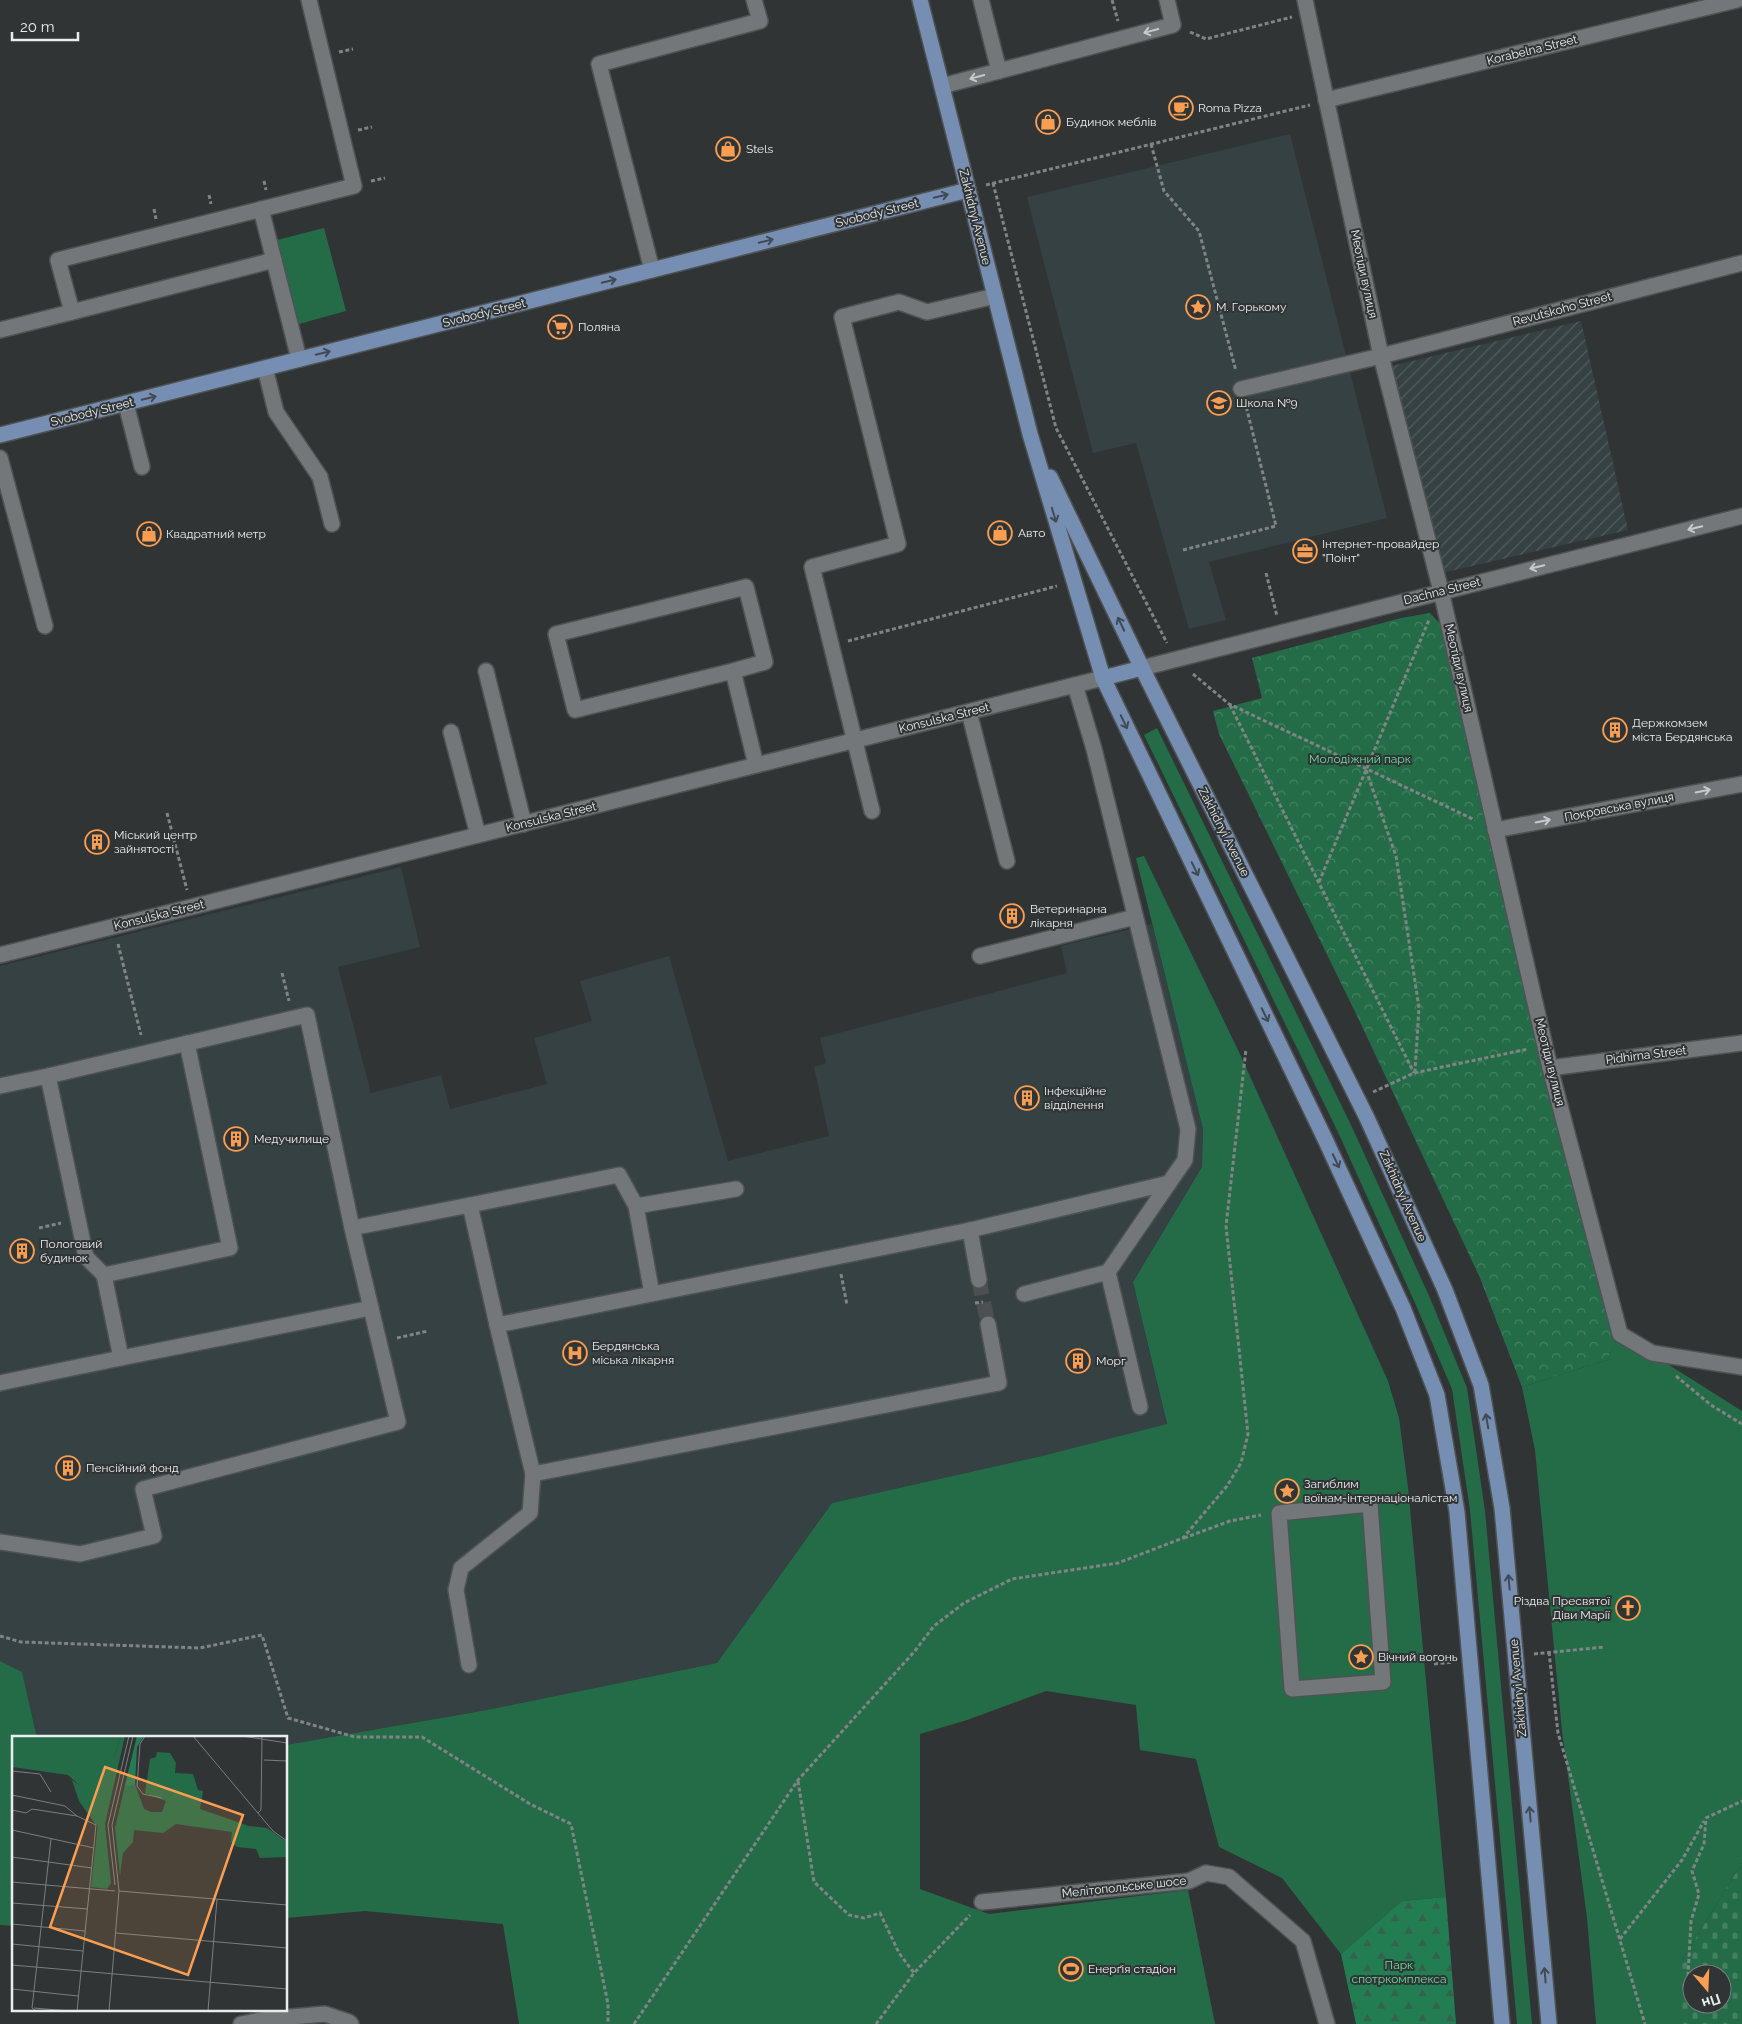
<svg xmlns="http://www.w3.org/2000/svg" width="1742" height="2024" viewBox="0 0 1742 2024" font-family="Raleway,sans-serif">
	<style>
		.built { fill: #364144 }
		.industrial { fill: url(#industrial-furrows) }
		.grass { fill: #246c48 }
		.forest { fill: url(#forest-firs) }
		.cemetery { fill: url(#cemetery-stones); fill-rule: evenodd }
		.park { fill: url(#park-crowns) }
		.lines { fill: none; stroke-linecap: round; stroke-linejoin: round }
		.minor-tunnel { stroke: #4c5051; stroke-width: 15; stroke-dasharray: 15 8; stroke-linecap: butt }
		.minor-casing { stroke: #4f5253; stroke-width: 18 }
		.major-casing { stroke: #4f5253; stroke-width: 18 }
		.path { stroke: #808485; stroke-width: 3; stroke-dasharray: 4 2.5; stroke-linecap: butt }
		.minor { stroke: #737779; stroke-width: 15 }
		.major { stroke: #758eb1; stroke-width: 15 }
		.oneway { stroke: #c6cacb }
		.oneway2 { stroke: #414a54 }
		.labels { text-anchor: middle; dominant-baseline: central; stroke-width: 4; stroke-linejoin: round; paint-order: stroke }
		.street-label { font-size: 12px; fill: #eaedee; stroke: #303435 }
		.poi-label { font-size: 12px; fill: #eaedee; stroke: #303435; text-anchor: start }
		.park-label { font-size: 12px; fill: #69dda0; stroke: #303435 }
		.inset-road { fill: none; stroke: #7a7e7f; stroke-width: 1 }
		.view { fill: #fb9e51; fill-opacity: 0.15; stroke: #fb9e51; stroke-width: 2.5 }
		.inset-edge { fill: none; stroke: #eaedee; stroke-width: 2.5 }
	</style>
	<defs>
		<pattern id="industrial-furrows" width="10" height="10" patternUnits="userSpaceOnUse" patternTransform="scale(1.25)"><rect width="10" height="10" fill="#364144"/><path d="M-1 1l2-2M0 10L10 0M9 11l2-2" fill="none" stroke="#535d5f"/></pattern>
		<pattern id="forest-firs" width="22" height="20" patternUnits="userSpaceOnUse" patternTransform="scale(1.25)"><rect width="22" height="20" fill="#237d53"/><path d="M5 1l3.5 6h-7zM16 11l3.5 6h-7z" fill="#34624d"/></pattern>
		<pattern id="cemetery-stones" width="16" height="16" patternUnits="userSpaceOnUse" patternTransform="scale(1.25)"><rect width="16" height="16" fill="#246c48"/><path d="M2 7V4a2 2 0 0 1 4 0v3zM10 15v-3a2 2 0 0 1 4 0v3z" fill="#448163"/></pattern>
		<pattern id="park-crowns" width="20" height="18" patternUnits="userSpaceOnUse" patternTransform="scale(1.25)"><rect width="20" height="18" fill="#246c48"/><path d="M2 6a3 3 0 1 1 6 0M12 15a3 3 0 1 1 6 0" fill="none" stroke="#448163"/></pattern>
	</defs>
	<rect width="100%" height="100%" fill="#303435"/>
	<g class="built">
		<path d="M1290 134 1387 518 1209 562 1226 620 1189 629 1136 443 1093 453 1027 197Z"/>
		<path d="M401 867 420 947 338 967 371 1093 441 1075 450 1109 547 1084 534 1038 592 1021 580 981 669 956 728 1161 829 1136 814 1067 826 1063 820 1038 1067 973 1061 946 1152 924 1203 1129 1202 1167 1133 1282 1167 1425 1042 1456 832 1503 717 1663 487 1710 286 1745V1738H37L22 1672 0 1661V966Z"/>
	</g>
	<path class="industrial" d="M1581 321 1628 530 1438 574 1387 367Z"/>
	<g class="grass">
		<path d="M324 228 346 311 299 324 277 240Z"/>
		<path d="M1157 728 1351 1125 1430 1298 1467 1388 1485 1511 1532 2024H1517L1470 1510 1452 1389 1415 1303 1337 1130 1144 735Z"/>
		<path d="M1144 856 1239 1052 1388 1381 1399 1418 1408 1487 1446 1897 1402 1901 1341 1954 1282 1878 1219 1847 1196 1759 1140 1750 1136 1705 1046 1691 967 1720 920 1734V1889L989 1914 1188 1890 1215 2024H519L503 1924 365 1911 286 1918V1745L487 1710 717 1663 832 1503 1042 1456 1167 1424 1133 1282 1202 1167 1203 1129 1136 858Z"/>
		<path d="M1620 1334 1742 1411V1863L1682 1960V2024H1596L1587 1918 1562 1731 1535 1450 1522 1387 1607 1360Z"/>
		<path d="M0 1661 22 1672 37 1738H14V1926L0 1925Z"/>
	</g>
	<path class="forest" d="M1446 1897 1456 2024H1356L1341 1954 1402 1901Z"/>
	<path class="cemetery" d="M1742 1863V2024H1682V1960ZM1692 1974H1722V2004H1692Z"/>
	<path class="park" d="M1430 613 1447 631 1620 1334 1607 1360 1522 1387 1480 1278 1360 1022 1219 734 1213 711 1262 698 1252 658 1401 618Z"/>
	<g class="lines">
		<path class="minor-tunnel" d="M979 1280 988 1324"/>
		<g class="minor-casing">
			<g id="minor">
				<path d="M981 0 999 71"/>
				<path d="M1305 0 1381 356 1441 591 1550 1068 1620 1334 1652 1353 1742 1367"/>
				<path d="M942 86 1173 25 1167 0"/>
				<path d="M1326 100 1737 0"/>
				<path d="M261 209 299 359"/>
				<path d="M274 260 72 312 58 260 354 186 309 0"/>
				<path d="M652 270 599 64 760 21 754 0"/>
				<path d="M0 330 72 312"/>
				<path d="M265 368 276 412 320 477 332 524"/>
				<path d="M1241 389 1381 356 1742 263"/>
				<path d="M126 404 142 467"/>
				<path d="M0 458 45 626"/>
				<path d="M1142 668 1742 516"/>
				<path d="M486 671 524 824"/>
				<path d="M733 671 765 662 746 587 556 634 575 710 733 671 756 765"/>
				<path d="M1075 685 1094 749 1188 1129 1185 1160 1169 1183"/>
				<path d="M969 712 1007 861"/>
				<path d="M451 732 478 835"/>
				<path d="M872 811 812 567 898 544 842 317 899 302 927 312 995 296"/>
				<path d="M1495 830 1742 784"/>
				<path d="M0 955 1103 678"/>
				<path d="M980 956 1135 917"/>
				<path d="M1550 1068 1742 1043"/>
				<path d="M48 1076 307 1015 352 1228 371 1308 121 1358"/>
				<path d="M0 1086 48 1076 86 1257 104 1275 121 1358 0 1383"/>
				<path d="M636 1206 736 1189"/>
				<path d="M352 1228 470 1205"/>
				<path d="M970 1230 979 1280"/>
				<path d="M1108 1272 1140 1407"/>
				<path d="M104 1275 230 1248 187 1043"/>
				<path d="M652 1294 497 1325 470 1205 619 1175 636 1206 652 1294 970 1230 1169 1183 1108 1272 1024 1294"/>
				<path d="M497 1325 533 1474 999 1383 988 1324"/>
				<path d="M1370 1504 1383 1682 1292 1689 1279 1513Z"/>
				<path d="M0 1542 80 1554 154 1536 143 1489 398 1422 371 1308"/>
				<path d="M469 1665 456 1590 461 1568 530 1513 533 1474"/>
				<path d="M982 1902 1189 1881 1206 1873 1229 1877 1303 1941 1327 2024"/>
				<path d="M241 2024 267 2019 325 2014 349 2022 351 2024"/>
			</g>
		</g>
		<g class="major-casing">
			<g id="major">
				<path d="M920 0 1030 434 1103 678 1325 1139 1403 1308 1437 1395 1457 1512 1502 2024"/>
				<path d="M0 435 968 190"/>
				<path d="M1050 477 1142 668 1367 1118 1445 1290 1481 1385 1502 1508 1549 2024"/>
				<path d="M1103 678 1142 668"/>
			</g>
		</g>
		<g class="path">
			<path d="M1112 0 1118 21"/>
			<path d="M1190 32 1206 39 1292 17"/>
			<path d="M339 52 353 49"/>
			<path d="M358 130 372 127"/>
			<path d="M1151 144 1164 191 1199 231 1236 371"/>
			<path d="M264 181 266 190"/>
			<path d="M371 181 385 178"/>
			<path d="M993 183 1056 428 1167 643"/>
			<path d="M986 185 1310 105"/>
			<path d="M209 195 211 204"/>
			<path d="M154 209 156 219"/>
			<path d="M1183 550 1276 526 1246 406"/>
			<path d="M1266 573 1277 616"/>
			<path d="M848 641 1057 586"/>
			<path d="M1193 674 1229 704 1475 820"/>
			<path d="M1230 705 1414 1073"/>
			<path d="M1366 770 1396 856 1419 1008 1415 1071"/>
			<path d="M167 813 187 890"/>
			<path d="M1319 882 1429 620"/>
			<path d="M118 944 141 1035"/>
			<path d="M282 973 289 1001"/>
			<path d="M1373 1092 1414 1073 1528 1049"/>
			<path d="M39 1228 61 1223"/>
			<path d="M841 1274 847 1305"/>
			<path d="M975 1303 983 1302"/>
			<path d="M397 1338 428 1331"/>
			<path d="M1676 1376 1711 1405 1742 1424"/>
			<path d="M1184 1538 1230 1521 1261 1515"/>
			<path d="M0 1636 21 1642 200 1648 262 1635 288 1718 355 1737H422L530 1804 571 1824 608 2004V2024"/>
			<path d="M1549 1652 1558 1733 1645 2024"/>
			<path d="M1534 1654 1604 1647"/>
			<path d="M1434 1664 1453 1662"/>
			<path d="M798 1781 814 1882 849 1915 864 1918 880 1913 899 1953 914 1973"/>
			<path d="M1620 1939 1682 1860 1704 1821"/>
			<path d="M1688 1976 1691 1921 1699 1894 1692 1871 1704 1844 1706 1818 1742 1801"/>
			<path d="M634 2024 798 1780 914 1652 934 1626 964 1603 1012 1579 1118 1563 1183 1538 1227 1486 1241 1463 1248 1434 1226 1226 1246 1049"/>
			<path d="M876 2024 914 1973 970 1915"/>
		</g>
		<use href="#minor" class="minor"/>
		<use href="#major" class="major"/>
	</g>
	<defs><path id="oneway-shaft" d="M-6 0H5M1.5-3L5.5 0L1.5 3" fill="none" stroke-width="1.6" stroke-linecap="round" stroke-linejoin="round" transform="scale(1.25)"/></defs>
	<g class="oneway">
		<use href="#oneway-shaft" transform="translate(1151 31) rotate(165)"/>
		<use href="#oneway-shaft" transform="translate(977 77) rotate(165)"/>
		<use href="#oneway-shaft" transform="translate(1695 528) rotate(166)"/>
		<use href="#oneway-shaft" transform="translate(1537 567) rotate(166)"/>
		<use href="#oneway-shaft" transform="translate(1703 791) rotate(-11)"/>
		<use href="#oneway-shaft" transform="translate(1543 821) rotate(-11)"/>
	</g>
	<g class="oneway2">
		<use href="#oneway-shaft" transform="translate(941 196) rotate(-14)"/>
		<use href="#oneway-shaft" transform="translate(766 241) rotate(-14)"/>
		<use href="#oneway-shaft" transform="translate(609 281) rotate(-14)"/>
		<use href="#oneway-shaft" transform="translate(323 353) rotate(-14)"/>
		<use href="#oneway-shaft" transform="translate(149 398) rotate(-14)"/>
		<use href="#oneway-shaft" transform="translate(1054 515) rotate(73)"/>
		<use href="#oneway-shaft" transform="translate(1121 624) rotate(-116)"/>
		<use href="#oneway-shaft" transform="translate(1124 722) rotate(64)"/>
		<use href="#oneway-shaft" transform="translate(1195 869) rotate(64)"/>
		<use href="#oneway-shaft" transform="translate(1265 1015) rotate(64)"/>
		<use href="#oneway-shaft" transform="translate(1336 1161) rotate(65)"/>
		<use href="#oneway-shaft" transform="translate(1487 1421) rotate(-100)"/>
		<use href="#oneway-shaft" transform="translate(1509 1582) rotate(-95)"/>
		<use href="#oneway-shaft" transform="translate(1530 1814) rotate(-95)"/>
		<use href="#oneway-shaft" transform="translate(1545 1975) rotate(-95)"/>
	</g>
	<defs>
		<g id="cafe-ring" transform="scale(1.25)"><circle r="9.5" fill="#303435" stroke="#fb9e51" stroke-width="1.5"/><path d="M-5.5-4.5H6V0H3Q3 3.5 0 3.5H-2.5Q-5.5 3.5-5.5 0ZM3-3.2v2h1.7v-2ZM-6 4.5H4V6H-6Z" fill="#fb9e51"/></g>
		<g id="shop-ring" transform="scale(1.25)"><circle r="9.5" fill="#303435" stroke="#fb9e51" stroke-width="1.5"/><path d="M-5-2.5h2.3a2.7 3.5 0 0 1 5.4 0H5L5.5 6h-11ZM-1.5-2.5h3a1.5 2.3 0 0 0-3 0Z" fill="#fb9e51"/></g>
		<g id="sight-ring" transform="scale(1.25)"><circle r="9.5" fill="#303435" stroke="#fb9e51" stroke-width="1.5"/><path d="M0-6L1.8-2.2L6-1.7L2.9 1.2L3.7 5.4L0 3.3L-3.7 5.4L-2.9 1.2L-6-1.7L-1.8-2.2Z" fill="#fb9e51"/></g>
		<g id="supermarket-ring" transform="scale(1.25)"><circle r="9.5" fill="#303435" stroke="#fb9e51" stroke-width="1.5"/><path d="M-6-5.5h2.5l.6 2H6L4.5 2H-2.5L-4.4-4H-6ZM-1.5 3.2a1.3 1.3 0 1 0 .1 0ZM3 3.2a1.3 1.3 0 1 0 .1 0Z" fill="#fb9e51"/></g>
		<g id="school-ring" transform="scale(1.25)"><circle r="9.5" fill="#303435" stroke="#fb9e51" stroke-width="1.5"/><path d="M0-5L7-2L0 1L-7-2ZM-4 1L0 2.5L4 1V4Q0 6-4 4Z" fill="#fb9e51"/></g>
		<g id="office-ring" transform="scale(1.25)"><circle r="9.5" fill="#303435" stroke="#fb9e51" stroke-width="1.5"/><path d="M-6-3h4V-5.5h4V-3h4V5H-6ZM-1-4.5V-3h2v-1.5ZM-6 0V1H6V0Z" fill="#fb9e51"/></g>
		<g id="building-ring" transform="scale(1.25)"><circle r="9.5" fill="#303435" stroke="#fb9e51" stroke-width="1.5"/><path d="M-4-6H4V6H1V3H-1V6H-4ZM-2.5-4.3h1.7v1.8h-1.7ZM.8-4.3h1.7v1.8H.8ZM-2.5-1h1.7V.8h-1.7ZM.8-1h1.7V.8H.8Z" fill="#fb9e51"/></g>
		<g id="hospital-ring" transform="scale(1.25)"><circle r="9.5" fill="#303435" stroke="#fb9e51" stroke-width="1.5"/><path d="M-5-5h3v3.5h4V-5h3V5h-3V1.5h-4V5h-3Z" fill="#fb9e51"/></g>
		<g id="church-ring" transform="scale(1.25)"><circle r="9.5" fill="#303435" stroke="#fb9e51" stroke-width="1.5"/><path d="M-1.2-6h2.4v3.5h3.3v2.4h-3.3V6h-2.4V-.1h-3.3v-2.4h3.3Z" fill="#fb9e51"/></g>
		<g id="stadium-ring" transform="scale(1.25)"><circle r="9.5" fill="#303435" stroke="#fb9e51" stroke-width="1.5"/><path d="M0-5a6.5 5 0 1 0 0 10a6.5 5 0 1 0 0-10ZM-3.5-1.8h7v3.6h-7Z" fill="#fb9e51"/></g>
	</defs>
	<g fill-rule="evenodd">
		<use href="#cafe-ring" x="1181" y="108"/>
		<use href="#shop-ring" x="1048" y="122"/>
		<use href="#shop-ring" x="728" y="149"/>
		<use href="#sight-ring" x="1198" y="307"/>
		<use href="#supermarket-ring" x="560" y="327"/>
		<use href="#school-ring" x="1219" y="403"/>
		<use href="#shop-ring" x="1000" y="533"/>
		<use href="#shop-ring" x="149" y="534"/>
		<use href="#office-ring" x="1305" y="551"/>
		<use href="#building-ring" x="1615" y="730"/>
		<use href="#building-ring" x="97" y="842"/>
		<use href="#building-ring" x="1012" y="916"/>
		<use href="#building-ring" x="1027" y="1098"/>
		<use href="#building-ring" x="236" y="1139"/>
		<use href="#building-ring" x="22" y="1251"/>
		<use href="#hospital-ring" x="575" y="1353"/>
		<use href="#building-ring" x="1078" y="1361"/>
		<use href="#building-ring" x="68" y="1468"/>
		<use href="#sight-ring" x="1287" y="1491"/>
		<use href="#church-ring" x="1628" y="1608"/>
		<use href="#sight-ring" x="1361" y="1657"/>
		<use href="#stadium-ring" x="1071" y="1969"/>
	</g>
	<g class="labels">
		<g class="street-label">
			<text transform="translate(1532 50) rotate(-14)">Korabelna Street</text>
			<text transform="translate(877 213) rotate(-14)">Svobody Street</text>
			<text transform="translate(975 217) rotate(76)">Zakhidnyi Avenue</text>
			<text transform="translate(1364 274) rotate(78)">Меотіди вулиця</text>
			<text transform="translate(1562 309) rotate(-15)">Revutskoho Street</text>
			<text transform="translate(484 313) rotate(-14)">Svobody Street</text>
			<text transform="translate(92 412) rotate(-14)">Svobody Street</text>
			<text transform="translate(1442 591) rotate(-14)">Dachna Street</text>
			<text transform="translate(1459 668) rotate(77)">Меотіди вулиця</text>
			<text transform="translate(944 718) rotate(-14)">Konsulska Street</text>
			<text transform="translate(1619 807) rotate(-11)">Покровська вулиця</text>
			<text transform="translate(551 817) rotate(-14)">Konsulska Street</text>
			<text transform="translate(1224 832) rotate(63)">Zakhidnyi Avenue</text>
			<text transform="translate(159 915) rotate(-14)">Konsulska Street</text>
			<text transform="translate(1646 1055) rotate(-7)">Pidhirna Street</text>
			<text transform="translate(1550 1062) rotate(76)">Меотіди вулиця</text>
			<text transform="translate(1403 1196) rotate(66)">Zakhidnyi Avenue</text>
			<text transform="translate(1518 1688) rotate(-95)">Zakhidnyi Avenue</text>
			<text transform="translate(1124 1887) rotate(-6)">Мелітопольське шосе</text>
		</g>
		<g class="poi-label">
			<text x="1198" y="108">Roma Pizza</text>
			<text x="1066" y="122">Будинок меблів</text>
			<text x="746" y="149">Stels</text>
			<text x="1216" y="307">М. Горькому</text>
			<text x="578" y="327">Поляна</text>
			<text x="1236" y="403">Школа №9</text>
			<text x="1018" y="533">Авто</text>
			<text x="166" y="534">Квадратний метр</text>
			<text x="1322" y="544">Інтернет-провайдер<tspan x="1322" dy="14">"Поінт"</tspan></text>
			<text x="1632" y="723">Держкомзем<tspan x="1632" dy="14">міста Бердянська</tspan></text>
			<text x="114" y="835">Міський центр<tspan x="114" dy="14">зайнятості</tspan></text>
			<text x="1030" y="909">Ветеринарна<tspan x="1030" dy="14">лікарня</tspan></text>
			<text x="1044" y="1091">Інфекційне<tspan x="1044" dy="14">відділення</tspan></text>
			<text x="254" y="1139">Медучилище</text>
			<text x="40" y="1244">Пологовий<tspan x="40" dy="14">будинок</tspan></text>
			<text x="592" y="1346">Бердянська<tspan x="592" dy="14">міська лікарня</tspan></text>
			<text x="1096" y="1361">Морг</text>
			<text x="86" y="1468">Пенсійний фонд</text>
			<text x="1304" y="1484">Загиблим<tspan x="1304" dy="14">воїнам-інтернаціоналістам</tspan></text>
			<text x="1610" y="1601" text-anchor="end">Різдва Пресвятої<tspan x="1610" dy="14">Діви Марії</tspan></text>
			<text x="1378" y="1657">Вічний вогонь</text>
			<text x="1088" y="1969">Енерґія стадіон</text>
		</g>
		<g class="park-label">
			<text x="1360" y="759">Молодіжний парк</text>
			<text x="1399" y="1965">Парк<tspan x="1399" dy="14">спотркомплекса</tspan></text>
		</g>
	</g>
	<g transform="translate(12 1736)">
		<rect width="275" height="275" fill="#303435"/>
		<path d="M109 0H113L93 88 84 89 67 65 60 44 67 49 101 23ZM145 16 158 17 164 27 163 37 181 38 186 54 191 55 188 73 237 90 255 92 275 106V121L248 122 244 113 225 111 219 106 220 96 164 88 151 97 122 94 121 106 111 117 108 140 103 92 113 49 123 48 132 73 139 76H150L154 65 133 57 138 23 144 21Z" fill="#246c48"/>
		<path d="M125 0H132L125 11 123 48 116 50 113 49Z" fill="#237d53"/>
		<path d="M0 0H109L96 38 79 49H67L56 39 0 31Z" fill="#246c48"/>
		<path d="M86 87 93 88 99 147 95 153 79 151Z" fill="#246c48"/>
		<path class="inset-road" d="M133 0 128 8 125 50 131 58 150 62M181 0 261 95 275 105M230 0 275 7M252 24 275 25M0 35 28 38 39 56M0 59 53 70 65 80 84 89 65 275M0 74 14 77 20 73 65 80M246 77 249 74 250 0M0 94 82 112M0 121 80 132M0 146 103 155M103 149 96 89 117 0M107 155 275 169M0 167 76 173M0 188 73 195M104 197 275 212M0 208 71 215M0 229 275 253M0 253 66 260M22 272 57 275M24 275 20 272 39 103M97 275 107 155 100 89 121 0M196 275 205 163"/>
		<path class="view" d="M93 31 231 79 176 239 38 191Z"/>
		<rect width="275" height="275" class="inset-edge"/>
	</g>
	<g transform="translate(1707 1989) rotate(161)"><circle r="24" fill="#303435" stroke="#7a7e7f"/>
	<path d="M0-4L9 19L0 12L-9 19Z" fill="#fb9e51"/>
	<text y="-8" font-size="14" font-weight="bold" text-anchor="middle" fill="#eaedee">Пн</text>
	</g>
	<path d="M12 32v8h66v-8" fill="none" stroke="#eaedee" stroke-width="2.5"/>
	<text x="20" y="32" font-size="15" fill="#eaedee" stroke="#303435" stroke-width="4" paint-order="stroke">20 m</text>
</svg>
